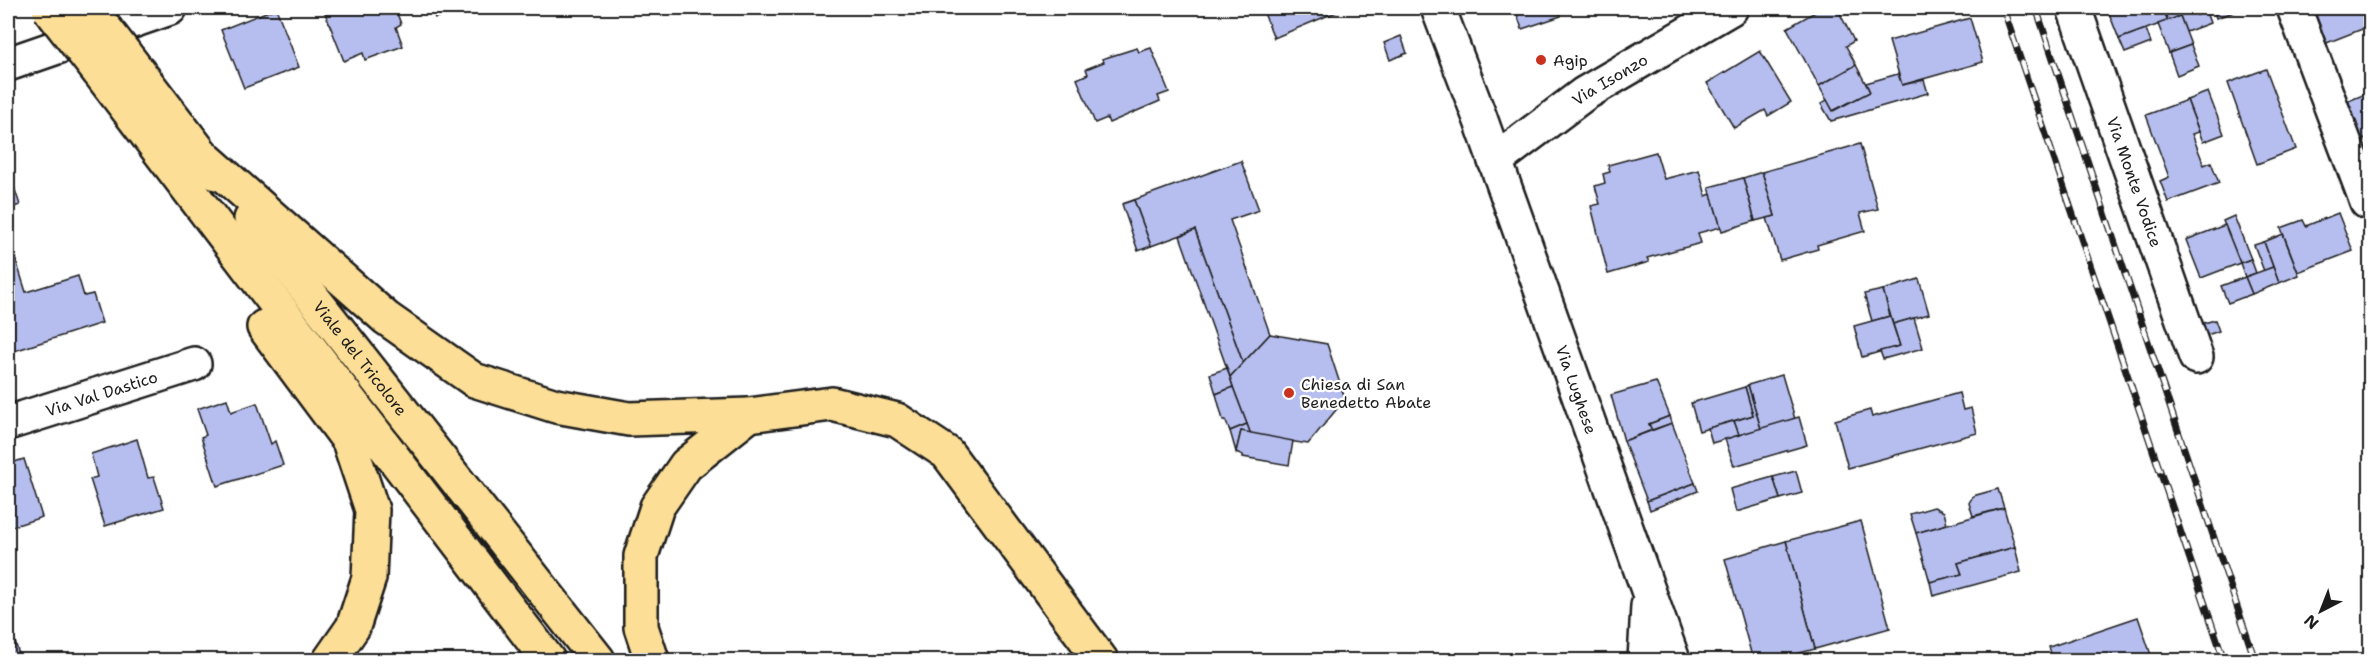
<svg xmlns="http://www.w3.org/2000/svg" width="2378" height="668" viewBox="0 0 2378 668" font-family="'Shantell Sans',sans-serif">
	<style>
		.building { fill: #b6beef; stroke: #1c1c1c; stroke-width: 1.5 }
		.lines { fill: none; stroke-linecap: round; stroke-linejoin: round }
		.street-casing { stroke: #1c1c1c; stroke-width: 38 }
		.secondary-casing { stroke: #1c1c1c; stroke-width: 38 }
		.highway-casing { stroke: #1c1c1c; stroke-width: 38 }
		.street { stroke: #fff; stroke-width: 33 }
		.secondary { stroke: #fff; stroke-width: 33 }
		.highway { stroke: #fcde96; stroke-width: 33 }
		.rail-casing { stroke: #1c1c1c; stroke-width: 7 }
		.rail { stroke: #fff; stroke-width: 4.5; stroke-dasharray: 14; stroke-linecap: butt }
		.highway-bridge-casing { stroke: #1c1c1c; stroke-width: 38; stroke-linecap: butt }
		.highway-bridge { stroke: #fcde96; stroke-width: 33 }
		.poi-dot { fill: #c8321e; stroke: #fff; stroke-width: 2 }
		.labels { text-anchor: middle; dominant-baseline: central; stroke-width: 4.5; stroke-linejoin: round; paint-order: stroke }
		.poi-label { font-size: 16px; fill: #1c1c1c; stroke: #fff; text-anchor: start }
		.street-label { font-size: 16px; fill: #1c1c1c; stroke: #fff }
	</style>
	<rect width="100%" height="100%" fill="#fff"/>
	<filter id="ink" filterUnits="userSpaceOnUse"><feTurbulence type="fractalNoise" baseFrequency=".0167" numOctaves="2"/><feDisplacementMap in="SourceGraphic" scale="12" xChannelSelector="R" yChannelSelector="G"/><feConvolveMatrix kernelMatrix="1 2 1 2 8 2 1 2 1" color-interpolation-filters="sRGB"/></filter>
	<g filter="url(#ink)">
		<g class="building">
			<path d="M276 8 299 67 244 88 221 30Z"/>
			<path d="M323 8H395L401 24 396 27 403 46 365 60 363 53 344 61Z"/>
			<path d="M431 8H461L435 18Z"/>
			<path d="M1262 8H1346L1274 38Z"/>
			<path d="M1515 8H1558L1561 16 1522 29Z"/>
			<path d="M1822 8H1837L1854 41 1846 46 1856 65 1819 86 1787 28Z"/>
			<path d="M2107 8H2163L2168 21 2119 39Z"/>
			<path d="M2163 8H2177L2180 16 2168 21Z"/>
			<path d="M2177 8H2195L2197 15 2206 12 2210 23 2186 32Z"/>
			<path d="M2195 8H2246L2216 18 2213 9 2197 15Z"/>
			<path d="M2311 8H2370V26L2324 44Z"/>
			<path d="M2180 16 2191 45 2169 53 2158 24Z"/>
			<path d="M1970 18 1983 62 1902 85 1889 41Z"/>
			<path d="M2146 29 2151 43 2125 53 2119 39Z"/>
			<path d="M1401 36 1407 53 1390 60 1384 43Z"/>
			<path d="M2191 45 2199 66 2177 75 2169 53Z"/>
			<path d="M1137 48 1139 52 1151 48 1169 92 1158 96 1160 101 1109 123 1107 118 1095 123 1077 79 1088 74 1086 69 1104 62 1102 59Z"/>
			<path d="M1760 51 1791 102 1768 116 1765 110 1734 128 1707 83Z"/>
			<path d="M1856 65 1870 92 1833 111 1819 86Z"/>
			<path d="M2266 69 2296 149 2257 164 2228 83Z"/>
			<path d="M1898 74 1902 85 1924 80 1928 93 1831 121 1821 104 1827 100 1833 111 1870 92 1866 83Z"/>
			<path d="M2208 92 2224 134 2203 142 2187 100Z"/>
			<path d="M2370 92V136L2361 140 2346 102Z"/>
			<path d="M2187 100 2199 132 2192 134 2204 165 2211 162 2219 183 2168 202 2160 181 2169 177 2146 115Z"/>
			<path d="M1860 144 1878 209 1860 213 1865 231 1817 245 1818 249 1780 260 1767 218 1775 216 1762 172Z"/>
			<path d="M1656 152 1664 179 1699 170 1706 196 1711 194 1721 227 1698 233 1701 243 1647 258 1649 262 1608 274 1591 206 1600 204 1595 186 1605 183 1603 174 1610 172 1608 165Z"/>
			<path d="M1241 161 1259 210 1230 220 1270 334 1243 363 1195 230 1151 246 1134 200Z"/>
			<path d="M8 169 20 205 8 209Z"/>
			<path d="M1762 172 1775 216 1755 221 1743 178Z"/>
			<path d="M1743 178 1755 221 1722 231 1709 187Z"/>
			<path d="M1134 200 1151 246 1138 251 1122 204Z"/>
			<path d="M2338 213 2353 251 2298 272 2281 228 2303 220 2306 226Z"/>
			<path d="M2234 216 2251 259 2240 263 2223 221Z"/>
			<path d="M2225 225 2240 263 2201 278 2186 240Z"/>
			<path d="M1195 230 1243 363 1230 377 1180 236Z"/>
			<path d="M2283 234 2299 275 2279 283 2264 242Z"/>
			<path d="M8 235 26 292 78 276 84 296 93 294 102 323 11 352 8 340Z"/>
			<path d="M2264 242 2273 267 2264 271 2254 245Z"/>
			<path d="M2251 259 2256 273 2245 277 2240 263Z"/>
			<path d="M2273 267 2279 283 2252 294 2245 277Z"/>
			<path d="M2245 277 2252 294 2228 303 2221 286Z"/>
			<path d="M1919 279 1929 314 1893 324 1883 290Z"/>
			<path d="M1883 290 1890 316 1872 321 1864 294Z"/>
			<path d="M1890 316 1900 346 1862 357 1854 326Z"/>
			<path d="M1914 318 1923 348 1883 359 1880 351 1900 346 1893 324Z"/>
			<path d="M2215 320 2219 331 2204 336 2200 324Z"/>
			<path d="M1270 334 1327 344 1345 399 1308 444 1251 435 1233 387 1230 377Z"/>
			<path d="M1227 368 1233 387 1216 394 1210 374Z"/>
			<path d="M1782 375 1795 419 1761 429 1748 385Z"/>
			<path d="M1656 382 1670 416 1649 424 1652 430 1624 441 1611 395Z"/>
			<path d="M1748 385 1761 429 1739 435 1734 421 1753 415 1745 387Z"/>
			<path d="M1233 387 1247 424 1230 431 1225 420H1223L1216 394Z"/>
			<path d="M1745 387 1753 415 1699 431 1691 403Z"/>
			<path d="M1959 393 1963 410 1971 408 1977 433 1848 468 1835 420 1870 410 1872 417Z"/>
			<path d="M227 399 231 412 257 403 271 444 275 441 283 465 217 486 201 437 206 435 197 409Z"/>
			<path d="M1670 416 1672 423 1652 430 1649 424Z"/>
			<path d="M1799 417 1807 445 1734 466 1725 439Z"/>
			<path d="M1734 421 1739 435 1712 443 1708 428Z"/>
			<path d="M1672 423 1695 483 1647 501 1624 441Z"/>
			<path d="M1247 424 1251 435 1241 431 1236 452 1230 431Z"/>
			<path d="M1241 431 1293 441 1289 465 1243 457V455L1236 452Z"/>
			<path d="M137 439 148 478 154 477 164 508 105 526 90 479 97 477 91 454Z"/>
			<path d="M24 459 42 517 8 528V464Z"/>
			<path d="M1796 471 1802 493 1780 499 1773 477Z"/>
			<path d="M1773 477 1780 499 1736 512 1730 489Z"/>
			<path d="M1695 483 1698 491 1650 510 1647 501Z"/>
			<path d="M1998 489 2004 508 1973 516 1969 503 1973 496Z"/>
			<path d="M1934 507 1944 512 1947 524 1916 533 1910 514Z"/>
			<path d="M2004 508 2015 547 1958 563 1962 574 1930 582 1916 533Z"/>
			<path d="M1861 521 1890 628 1815 649 1786 541Z"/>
			<path d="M1786 541 1815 649 1773 660H1753L1725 559Z"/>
			<path d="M2015 547 2021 572 1933 596 1930 582 1962 574 1958 563Z"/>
			<path d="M2138 617 2151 655 2133 660H2114L2112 655 2097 660H2053L2049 647Z"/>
			<path d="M12 633 21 660H8V634Z"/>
			<path d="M2112 655 2114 660H2097Z"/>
		</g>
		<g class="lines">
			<g class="street-casing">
				<g id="street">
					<path id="s1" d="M2074 8 2196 357"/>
					<path d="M2294 8 2367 202"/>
					<path d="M8 64 170 8"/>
					<path id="s2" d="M1495 161 1584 94 1731 8"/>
					<path id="s3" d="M8 423 194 364"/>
				</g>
			</g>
			<g class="secondary-casing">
				<g id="secondary">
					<path id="s4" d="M1438 8 1480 118 1673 660"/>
					<path d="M1645 660 1648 606"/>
				</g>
			</g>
			<g class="highway-casing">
				<g id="highway">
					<path d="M124 53 216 173"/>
					<path d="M99 72 548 660"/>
					<path d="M203 156 386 318 474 380 556 406 629 419 749 415 832 404 897 420 947 453 1101 660"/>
					<path id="s5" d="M251 219 598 660"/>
					<path d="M264 327 349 441 372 510 369 578 353 627 330 660"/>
					<path d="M652 660 641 627V556L657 507 686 465 749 415"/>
				</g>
			</g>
			<use href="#street" class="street"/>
			<use href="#secondary" class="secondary"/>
			<use href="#highway" class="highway"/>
			<g class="rail-casing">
				<g id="rail">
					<path d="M2003 8 2224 660"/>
					<path d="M2036 8 2255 660"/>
				</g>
			</g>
			<use href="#rail" class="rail"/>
			<g class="highway-bridge-casing">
				<g id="highway-bridge">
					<path d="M49 8 99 72"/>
					<path d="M89 8 124 53"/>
				</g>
			</g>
			<use href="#highway-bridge" class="highway-bridge"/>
		</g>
	</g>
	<g class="poi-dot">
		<circle cx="1541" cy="60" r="6"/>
		<circle cx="1289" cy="393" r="6"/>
	</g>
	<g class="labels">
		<g class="poi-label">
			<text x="1553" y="60">Agip</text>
			<text x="1301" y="384">Chiesa di San<tspan x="1301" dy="18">Benedetto Abate</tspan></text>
		</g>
		<g class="street-label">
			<text stroke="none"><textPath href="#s2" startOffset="141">Via Isonzo</textPath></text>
			<text stroke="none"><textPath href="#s1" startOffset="184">Via Monte Vodice</textPath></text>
			<text stroke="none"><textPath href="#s5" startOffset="177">Viale del Tricolore</textPath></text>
			<text stroke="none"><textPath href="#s4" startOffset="406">Via Lughese</textPath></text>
			<text stroke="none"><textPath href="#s3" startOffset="98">Via Val Dastico</textPath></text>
		</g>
	</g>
	<rect width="2378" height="668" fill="none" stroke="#fff" stroke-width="30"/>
	<rect x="15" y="15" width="2348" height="638" fill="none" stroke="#1c1c1c" stroke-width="2" filter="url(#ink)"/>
	<g transform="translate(2321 611) rotate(222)" stroke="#ffffff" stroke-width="4.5" paint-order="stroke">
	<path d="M0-4.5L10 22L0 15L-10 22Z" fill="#1c1c1c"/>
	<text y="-9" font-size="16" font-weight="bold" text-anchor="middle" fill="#1c1c1c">N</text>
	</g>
</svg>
